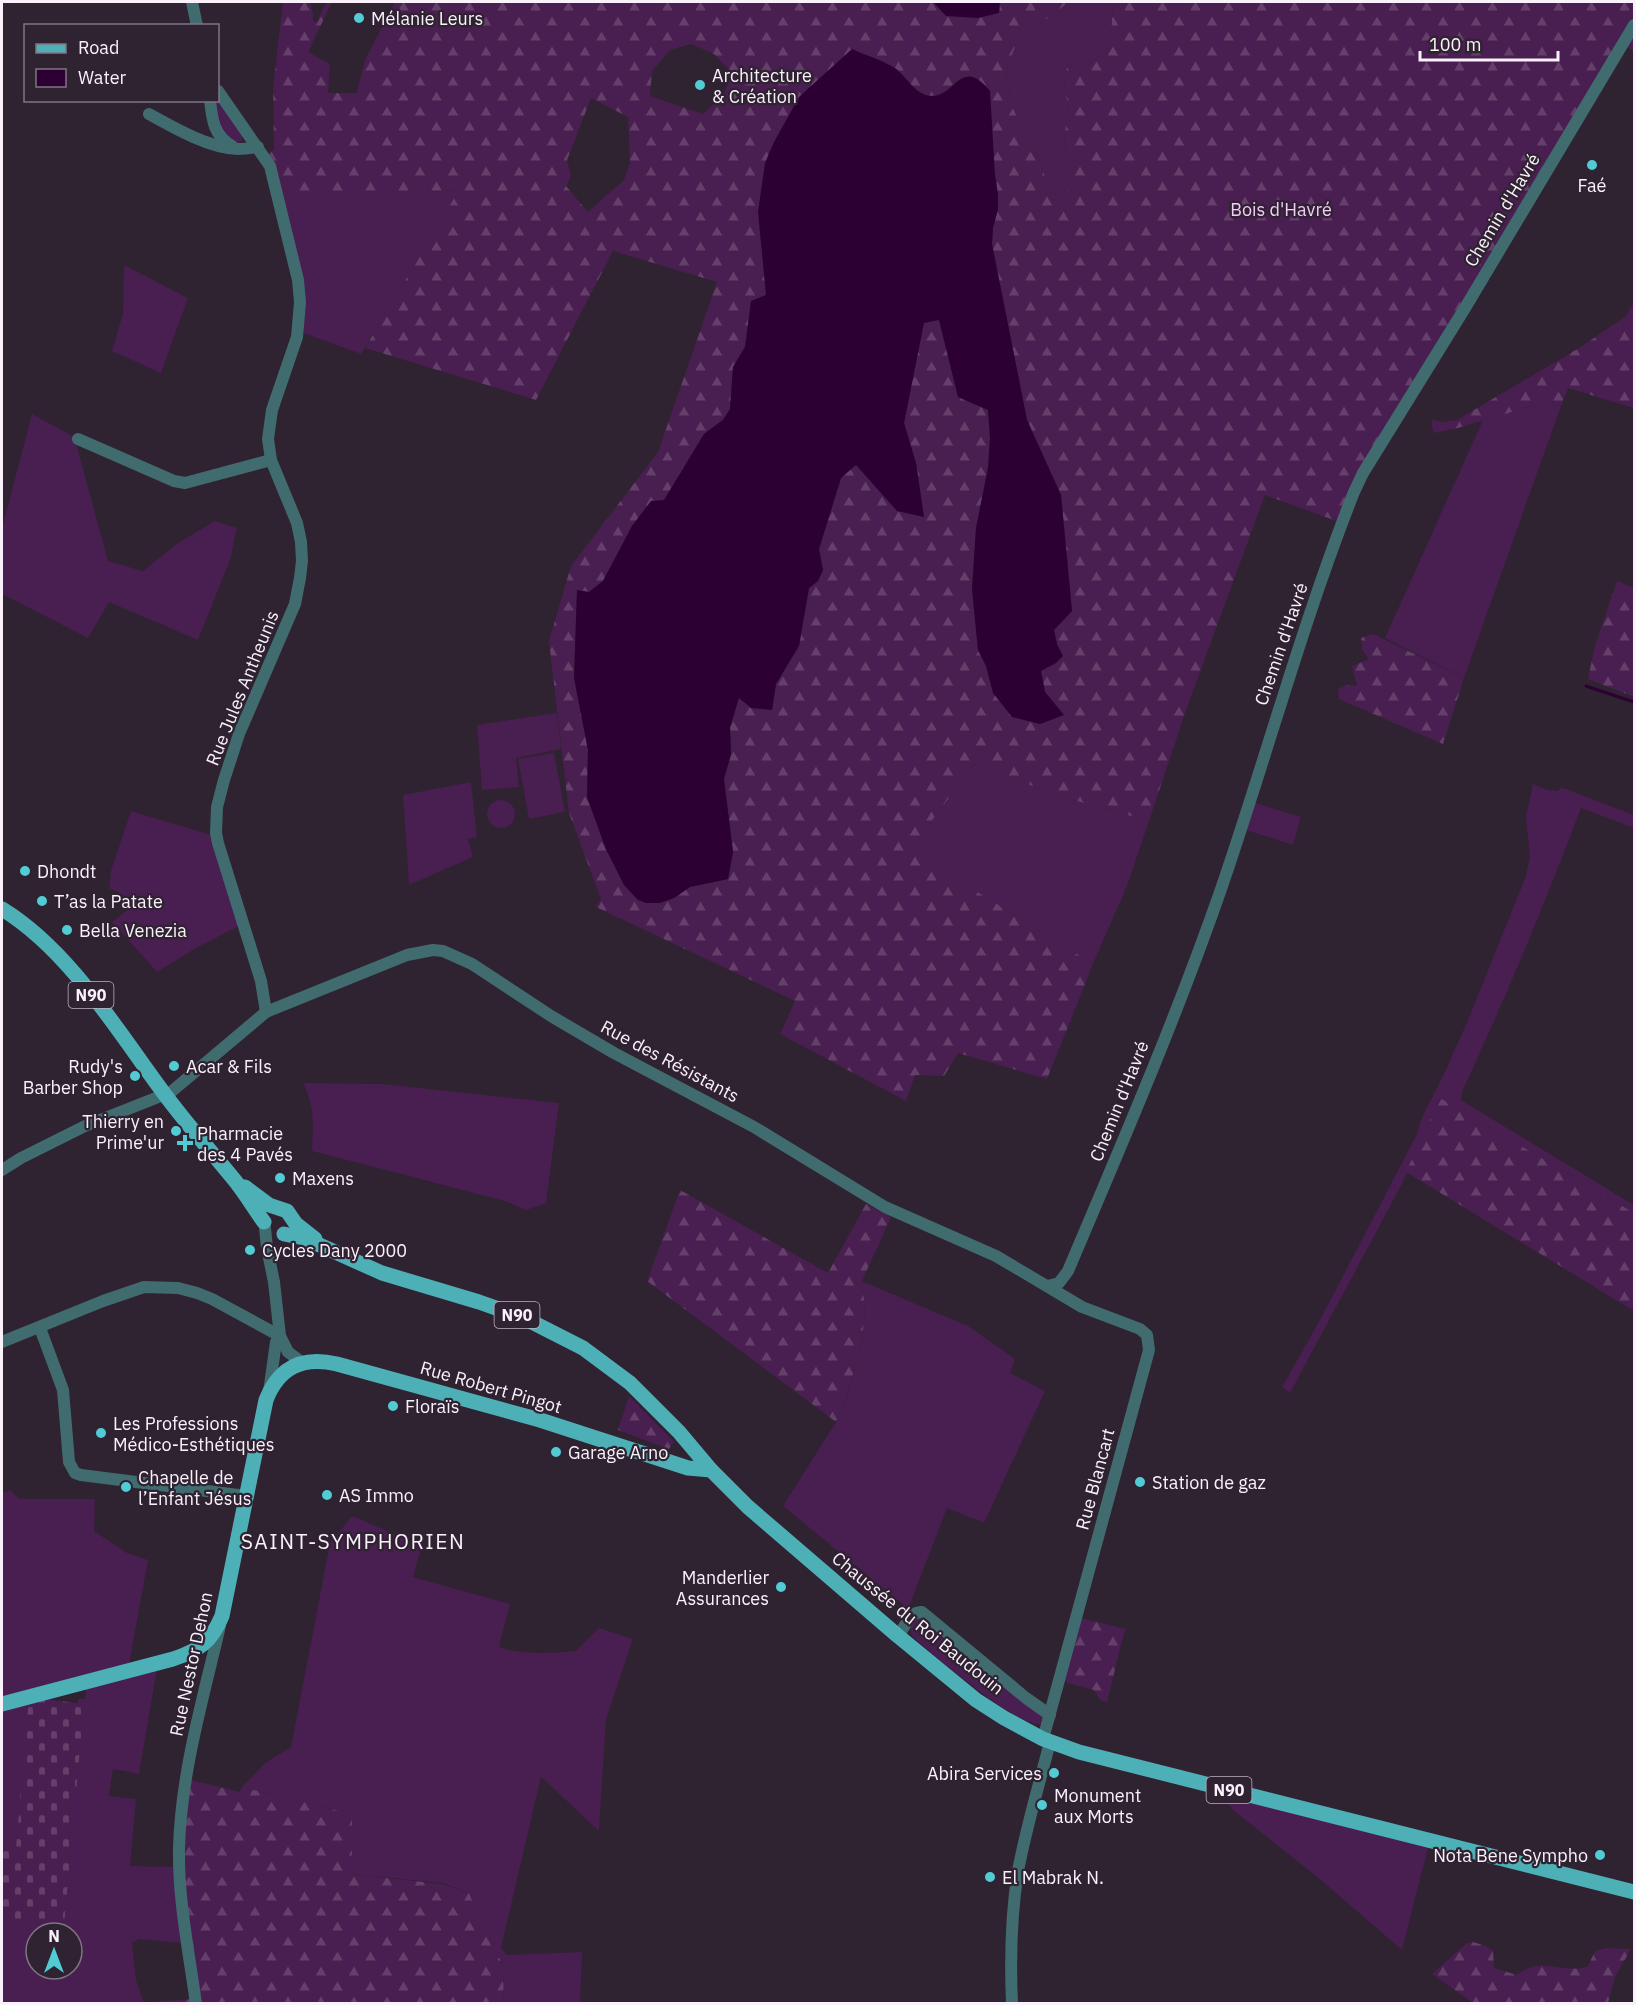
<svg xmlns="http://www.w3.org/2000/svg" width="1636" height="2005" viewBox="0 0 1636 2005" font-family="'IBM Plex Sans',sans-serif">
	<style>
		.grass { fill: #491e50; fill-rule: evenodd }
		.forest { fill: url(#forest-firs); fill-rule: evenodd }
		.cemetery { fill: url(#cemetery-stones) }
		.water { fill: #2d0034 }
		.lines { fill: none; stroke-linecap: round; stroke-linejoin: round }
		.stream { stroke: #2d0034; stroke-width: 3 }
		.minor { stroke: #406c6f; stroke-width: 12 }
		.major { stroke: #4eb0b7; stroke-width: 15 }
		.poi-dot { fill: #51ccd4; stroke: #2f2231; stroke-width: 2 }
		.labels { text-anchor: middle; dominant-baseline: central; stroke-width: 4.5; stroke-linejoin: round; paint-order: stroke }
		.shield { fill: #2f2231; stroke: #bdb3be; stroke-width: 1.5 }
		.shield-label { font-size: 16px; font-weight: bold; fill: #faf1fb }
		.poi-label { font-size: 18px; fill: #faf1fb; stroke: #2f2231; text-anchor: start }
		.park-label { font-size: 18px; fill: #f5c9fb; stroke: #2f2231 }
		.street-label { font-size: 18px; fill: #faf1fb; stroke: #2f2231 }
		.quarter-label { font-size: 21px; letter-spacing: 1.5px; fill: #faf1fb; stroke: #2f2231 }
	</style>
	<defs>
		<pattern id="forest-firs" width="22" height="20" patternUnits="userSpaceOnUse" patternTransform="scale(1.5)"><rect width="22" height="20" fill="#491e50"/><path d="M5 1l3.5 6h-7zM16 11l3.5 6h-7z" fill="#643f6a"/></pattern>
		<pattern id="cemetery-stones" width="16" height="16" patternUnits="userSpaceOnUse" patternTransform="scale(1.5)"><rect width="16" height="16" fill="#491e50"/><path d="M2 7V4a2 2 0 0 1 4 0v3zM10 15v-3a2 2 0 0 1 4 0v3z" fill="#643f6a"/></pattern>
	</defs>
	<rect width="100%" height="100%" fill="#2f2231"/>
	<g class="grass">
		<path d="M1069 2H1100L1102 3 1113 2 1111 37 1106 50 1085 68 1068 60 1064 87 1068 105 1064 143 1074 186 1063 193 1051 194 1035 148 1026 136 1011 104 1006 69 1018 40Z"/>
		<path d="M218 99 242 136V141C234 146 229 144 222 140L210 101Z"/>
		<path d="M460 190 361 354 298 331 299 321 277 192H425Z"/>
		<path d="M124 265 188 298 161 373 112 351 123 313Z"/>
		<path d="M1542 403 1561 406 1464 678 1385 638 1483 420Z"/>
		<path d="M32 414 78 439 76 443 108 561 143 571 178 543 215 521 237 528 230 560 198 640 109 602 88 638 2 594V528Z"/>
		<path d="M557 713 561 749 516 758 519 787 482 790 477 725Z"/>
		<path d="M554 753 565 812 529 819 518 759Z"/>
		<path d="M974 764 1059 796 1149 821 1127 886 1093 964 917 855 919 838Z"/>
		<path d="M471 782 477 837 468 839 473 857 409 885 403 795Z"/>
		<path d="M1533 784 1547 790 1558 791 1560 788 1566 789 1634 815V828L1581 808C1545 904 1505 999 1462 1092L1461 1100 1634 1205V1213L1440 1098 1402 1184 1290 1393 1282 1387 1321 1318 1416 1136 1422 1117 1442 1078 1468 1020 1526 876 1530 856 1526 817Z"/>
		<circle cx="501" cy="814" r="14"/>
		<path d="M1249 801 1301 817 1293 845 1240 828Z"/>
		<path d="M131 811 211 835 243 924 196 948 157 972 112 922 134 905C126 898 120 890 109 889L111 871Z"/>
		<path d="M303 1083 383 1084 559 1103 546 1203 526 1210 505 1201 312 1151C313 1125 315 1106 303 1083Z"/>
		<path d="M862 1281 968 1326 1015 1359 1010 1373 1045 1391 984 1523 947 1508 910 1604 911 1611 783 1506 836 1422 847 1396 862 1343 865 1309Z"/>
		<path d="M10 1490 20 1499H95L94 1531 127 1553 148 1560 128 1670 158 1663 139 1774 113 1769 109 1796 136 1799 130 1866 179 1867 182 1943 140 1939 132 1942 136 1980 144 2003H2V1493ZM87 1682 85 1699H78V1704H83L23 1849 33 1696ZM36 1933H72V1969H36Z"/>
		<path d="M352 1516 422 1546 413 1577 510 1604 499 1647C525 1655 549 1653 576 1651L599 1628 633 1639 606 1719 599 1831 541 1777 501 1948 507 1955 582 1952 580 2003H503L504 1967 484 1929 469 1893 442 1883 352 1874V1814L242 1787 265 1763 291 1747 330 1543Z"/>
		<path d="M918 1615 976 1666 985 1668 1044 1717 1041 1724C1019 1729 931 1653 912 1636L910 1626Z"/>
		<path d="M1220 1788 1430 1840 1402 1950 1321 1880 1233 1810 1227 1802Z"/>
	</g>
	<g class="forest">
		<path d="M283 2H310L313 13V21L317 22 324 6 328 2H332L308 52 330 64 328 93H357L365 60 395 2H933L936 5 999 13 1000 2H1069L1018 40 1006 69 1011 104 1026 136 1035 148 1051 194 1063 193 1074 186 1064 143 1068 105 1064 87 1068 60 1085 68 1106 50 1111 36 1113 2H1634V51L1623 45 1442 343 1342 523 1265 495 1185 713 1149 821 1059 796 974 764 919 838 918 855 1093 964 1047 1079 958 1053 944 1076 915 1075 906 1101 780 1034 795 1001 596 907 601 899 569 813 549 641 571 566 658 452 717 282 613 251 536 400 365 348 459 190 425 192H277L264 157 274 149 273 87ZM691 44 714 54 732 73 724 94 703 114 650 96 652 71 670 50ZM895 69C920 93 929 110 959 79L995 175 998 195V209L993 228 992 244 1027 420 1061 495 1072 611 1054 630 1057 644 1056 663 1040 670 1045 692 1063 715 986 666 978 650 972 589 976 528 988 468 990 438 988 410 958 397 939 319 923 323 904 423 916 463 924 517 897 510 856 464 841 478 819 549 823 570 818 581 809 588 799 646 776 684 772 710 739 698 730 727 731 754 724 779 733 852 728 879 690 887 674 898 624 885 606 850 587 797 588 750 574 678 577 591 589 592 603 581 632 526 651 502 664 500 704 434 723 420 730 409 733 367 745 347 751 302 766 295 764 268ZM591 98 628 117 630 163 624 180 588 212 566 186 571 176 567 160Z"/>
		<path d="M1634 303V408L1568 388 1561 406 1542 403 1458 428 1434 433 1431 424 1433 419 1441 422 1457 420 1579 348 1625 317Z"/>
		<path d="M1617 581 1634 588V697L1588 679 1594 649Z"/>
		<path d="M1373 634 1464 678 1443 744 1339 699 1338 689 1347 685 1357 686 1352 666 1369 659 1362 650 1361 638Z"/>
		<path d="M1440 1098 1634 1213V1311L1406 1172Z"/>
		<path d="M680 1190 828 1273 866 1204 891 1217 862 1281 865 1309 862 1343 847 1395 836 1422 647 1281Z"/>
		<path d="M629 1396 674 1442 669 1449 618 1430Z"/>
		<path d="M1081 1618 1125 1629 1107 1702 1100 1700 1094 1690 1068 1683 1065 1680Z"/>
		<path d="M187 1779 240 1792 242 1787 352 1814V1874L442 1884 469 1893 484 1929 504 1967 503 2003 152 2004 161 2001 195 1999 179 1880Z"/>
		<path d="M1473 1942 1483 1945 1493 1950 1494 1968 1517 1975C1542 1954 1563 1976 1588 1966L1595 1951 1607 1948 1631 1949 1615 1977 1608 2003H1473L1432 1974 1467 1943Z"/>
	</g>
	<path class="cemetery" d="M29 1697 84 1704 64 1926 2 1918V1846L16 1848Z"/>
	<g class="water">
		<path d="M933 2H1000L999 13 978 18 946 16Z"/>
		<path d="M852 49C865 55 882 60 895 68 907 77 915 95 931 96 956 97 961 55 990 91L995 175 998 195V209L993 228 992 244 1027 420 1061 495 1072 611 1054 630 1057 644 1063 656 1056 663 1041 671 1045 692 1064 715 1040 724 1012 717 993 693 986 666 978 650 972 589 976 528 988 468 990 438 988 410 958 397 939 320 924 323 904 423 916 463 924 517 897 511 856 465 841 478 819 549 823 570 818 581 809 588 799 646 776 684 772 710 751 708 739 698 730 727 731 754 724 779 733 852 728 879 690 887 674 898 660 903H646L638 900 624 885 606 849 587 797 588 750 574 678 577 590 589 592 603 581 632 526 651 501 664 500 704 434 723 420 730 409 733 367 745 347 751 301 766 295 758 212 765 163 774 142 799 97Z"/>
	</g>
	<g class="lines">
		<path class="stream" d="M1586 686 1634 702"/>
		<g class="minor">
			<path d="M192 2 197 26"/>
			<path d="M218 91 270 166 298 280 300 302 297 337 272 410 268 439 271 460 297 523 301 542 302 561 300 578 295 604 239 734 224 780 217 807 216 833 218 843 261 981 266 1012"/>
			<path d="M210 100C212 120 214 136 232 146"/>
			<path d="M149 114C174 128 209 148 238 149 245 149 251 148 258 147"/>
			<path d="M78 439 174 481 185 483 271 460"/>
			<path d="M2 1170 21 1158 85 1126 171 1092 266 1012 407 955 433 950 443 951 472 964 551 1016 614 1053 754 1127 885 1207 996 1256 1082 1307 1140 1329 1147 1335 1149 1350 1043 1739"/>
			<path d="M265 1228 267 1248 274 1282 280 1336 288 1352 303 1363"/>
			<path d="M1048 1286 1059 1283 1068 1271C1121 1146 1175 1021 1220 892 1266 759 1302 623 1354 492L1363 473 1465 308 1634 25"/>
			<path d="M40 1328 63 1390 69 1462 75 1473 81 1475 246 1496"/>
			<path d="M2 1342 103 1301 144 1287 178 1288 197 1293 212 1299 280 1336"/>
			<path d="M269 1392 276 1342 280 1336"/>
			<path d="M898 1636C905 1627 910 1611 922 1612L1026 1698 1050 1715"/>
			<path d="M196 2004C189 1952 178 1900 179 1848 181 1773 203 1699 220 1626"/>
			<path d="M1012 2004C1010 1959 1011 1915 1018 1871 1026 1828 1039 1785 1050 1742"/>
		</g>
		<g class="major">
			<path d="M2 909C69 950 117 1030 163 1092 185 1122 209 1149 232 1177 244 1191 253 1207 264 1222"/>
			<path d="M245 1187 269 1205 287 1211 296 1224 315 1239"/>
			<path d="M284 1234 304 1238 382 1273 479 1302 524 1318 583 1348 630 1383 679 1432 711 1470 748 1507 898 1636 976 1700 1004 1718 1043 1739 1079 1752 1634 1892"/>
			<path d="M2 1704 173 1659C200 1650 211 1642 222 1616L266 1400C279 1367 303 1356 337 1364L540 1420 688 1468 711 1470"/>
		</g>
	</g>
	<g class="poi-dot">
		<circle cx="359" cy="18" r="6"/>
		<circle cx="700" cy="85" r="6"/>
		<circle cx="1592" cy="165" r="6"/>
		<circle cx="25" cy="871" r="6"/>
		<circle cx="42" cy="901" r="6"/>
		<circle cx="67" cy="930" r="6"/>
		<circle cx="174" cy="1066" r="6"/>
		<circle cx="135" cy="1076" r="6"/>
		<circle cx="176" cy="1131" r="6"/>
		<path d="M182 1134h6v6h6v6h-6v6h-6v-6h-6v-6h6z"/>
		<circle cx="280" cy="1178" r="6"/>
		<circle cx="250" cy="1250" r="6"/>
		<circle cx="393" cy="1406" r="6"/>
		<circle cx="101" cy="1433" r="6"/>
		<circle cx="556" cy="1452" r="6"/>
		<circle cx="1140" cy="1482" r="6"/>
		<circle cx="126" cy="1487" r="6"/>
		<circle cx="327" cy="1495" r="6"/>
		<circle cx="781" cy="1587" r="6"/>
		<circle cx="1054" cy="1773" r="6"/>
		<circle cx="1042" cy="1805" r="6"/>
		<circle cx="1600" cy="1855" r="6"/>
		<circle cx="990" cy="1877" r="6"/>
	</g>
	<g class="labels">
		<g class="shield">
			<rect x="68.5" y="982" width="45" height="26" rx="4.5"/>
			<rect x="494.5" y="1302" width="45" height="26" rx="4.5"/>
			<rect x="1206.5" y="1777" width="45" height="26" rx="4.5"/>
		</g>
		<g class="shield-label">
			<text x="91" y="995">N90</text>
			<text x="517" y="1315">N90</text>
			<text x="1229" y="1790">N90</text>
		</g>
		<g class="poi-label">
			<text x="371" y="18">Mélanie Leurs</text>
			<text x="712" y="75">Architecture<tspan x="712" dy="21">&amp; Création</tspan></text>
			<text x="1592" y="185" text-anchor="middle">Faé</text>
			<text x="37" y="871">Dhondt</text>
			<text x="54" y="901">T’as la Patate</text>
			<text x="79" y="930">Bella Venezia</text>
			<text x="123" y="1066" text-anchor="end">Rudy's<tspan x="123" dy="21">Barber Shop</tspan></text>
			<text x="186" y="1066">Acar &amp; Fils</text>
			<text x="164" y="1121" text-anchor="end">Thierry en<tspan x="164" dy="21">Prime'ur</tspan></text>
			<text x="197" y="1133">Pharmacie<tspan x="197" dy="21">des 4 Pavés</tspan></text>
			<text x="292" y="1178">Maxens</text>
			<text x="262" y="1250">Cycles Dany 2000</text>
			<text x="405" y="1406">Floraïs</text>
			<text x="113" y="1423">Les Professions<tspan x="113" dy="21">Médico-Esthétiques</tspan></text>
			<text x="568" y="1452">Garage Arno</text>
			<text x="138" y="1477">Chapelle de<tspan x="138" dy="21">l’Enfant Jésus</tspan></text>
			<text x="1152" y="1482">Station de gaz</text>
			<text x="339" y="1495">AS Immo</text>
			<text x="769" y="1577" text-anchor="end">Manderlier<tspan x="769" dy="21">Assurances</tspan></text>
			<text x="1042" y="1773" text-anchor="end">Abira Services</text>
			<text x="1054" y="1795">Monument<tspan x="1054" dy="21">aux Morts</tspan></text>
			<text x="1588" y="1855" text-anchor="end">Nota Bene Sympho</text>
			<text x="1002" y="1877">El Mabrak N.</text>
		</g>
		<g class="park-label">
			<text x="1281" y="209">Bois d'Havré</text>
		</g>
		<g class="street-label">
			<text transform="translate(1502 210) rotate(-59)">Chemin d'Havré</text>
			<text transform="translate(1281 644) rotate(-71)">Chemin d'Havré</text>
			<text transform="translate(242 688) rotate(-68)">Rue Jules Antheunis</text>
			<text transform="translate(670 1061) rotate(28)">Rue des Résistants</text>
			<text transform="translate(1119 1101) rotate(-68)">Chemin d'Havré</text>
			<text transform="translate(491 1387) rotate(16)">Rue Robert Pingot</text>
			<text transform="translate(1095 1479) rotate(-75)">Rue Blancart</text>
			<text transform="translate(918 1623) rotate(39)">Chaussée du Roi Baudouin</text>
			<text transform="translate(191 1664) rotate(-78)">Rue Nestor Dehon</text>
		</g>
		<g class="quarter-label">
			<text x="353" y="1541">SAINT-SYMPHORIEN</text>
		</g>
	</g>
	<rect width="1636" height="2005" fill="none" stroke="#faf1fb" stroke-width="6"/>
	<rect x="24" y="24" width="195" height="78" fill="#2f2231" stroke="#807582" stroke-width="1.5"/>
	<rect x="36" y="44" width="30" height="9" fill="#4eb0b7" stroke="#807582" stroke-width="1.5"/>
	<text x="78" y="54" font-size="18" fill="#faf1fb">Road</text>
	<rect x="36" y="69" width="30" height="18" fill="#2d0034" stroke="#807582" stroke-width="1.5"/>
	<text x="78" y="84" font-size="18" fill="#faf1fb">Water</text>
	<g transform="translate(54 1951)"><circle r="28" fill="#2f2231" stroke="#807582" stroke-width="1.5"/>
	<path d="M0-4.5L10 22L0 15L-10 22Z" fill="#51ccd4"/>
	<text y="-9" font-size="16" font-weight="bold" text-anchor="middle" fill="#faf1fb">N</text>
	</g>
	<path d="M1420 51v9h138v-9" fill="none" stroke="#faf1fb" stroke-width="3"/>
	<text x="1429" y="51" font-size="18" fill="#faf1fb" stroke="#2f2231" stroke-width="4.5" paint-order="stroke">100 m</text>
</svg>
